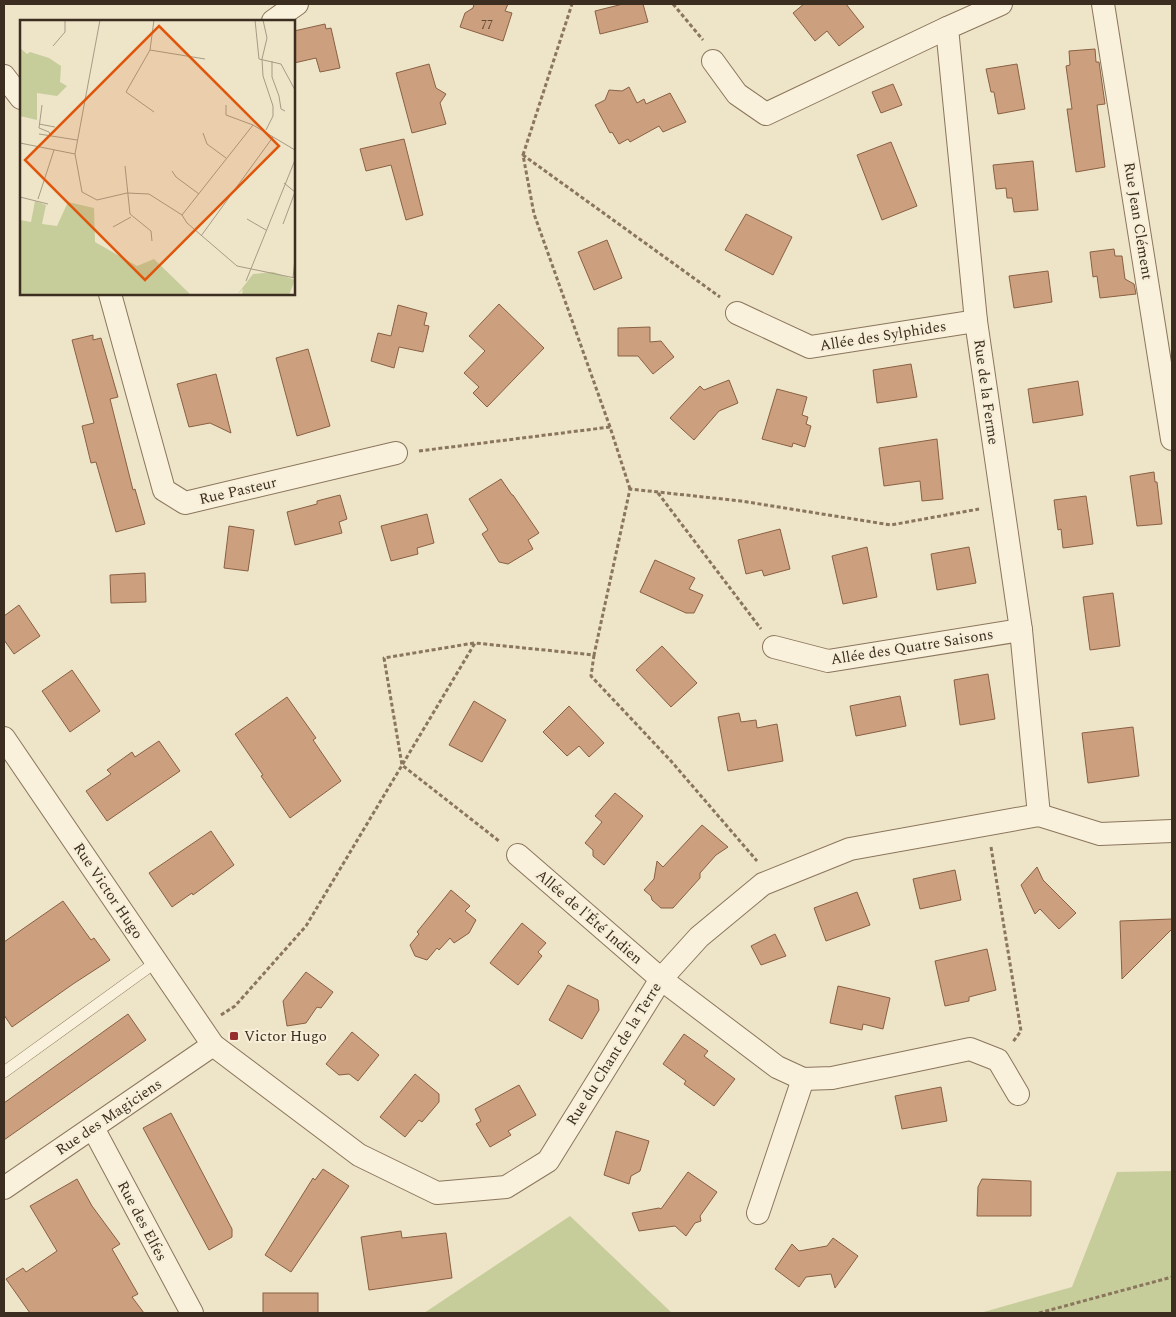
<svg xmlns="http://www.w3.org/2000/svg" width="1176" height="1317" viewBox="0 0 1176 1317" font-family="Spectral,serif">
	<style>
		.green { fill: #c6cd9b }
		.building { fill: #cca07e; stroke: #896043 }
		.lines { fill: none; stroke-linecap: round; stroke-linejoin: round }
		.service-casing { stroke: #8a765d; stroke-width: 12 }
		.minor-casing { stroke: #8a765d; stroke-width: 24 }
		.path { stroke: #8a765d; stroke-width: 3; stroke-dasharray: 4 2.5; stroke-linecap: butt }
		.service { stroke: #f9f1db; stroke-width: 11 }
		.minor { stroke: #f9f1db; stroke-width: 22 }
		.poi-dot { fill: #992f2d; stroke: #f6eed7; stroke-width: 2 }
		.labels { text-anchor: middle; dominant-baseline: central; stroke-width: 4; stroke-linejoin: round; paint-order: stroke }
		.number-label { font-size: 12px; fill: #5f4a38 }
		.street-label { font-size: 15px; fill: #3b2e20; stroke: #f6eed7 }
		.poi-label { font-size: 15px; fill: #3b2e20; stroke: #f6eed7; text-anchor: start }
		.inset-road { fill: none; stroke: #a69b85; stroke-width: 1 }
		.view { fill: #df570d; fill-opacity: 0.15; stroke: #df570d; stroke-width: 2.5 }
		.inset-edge { fill: none; stroke: #3b2e20; stroke-width: 2.5 }
	</style>
	<rect width="100%" height="100%" fill="#eee4c8"/>
	<g class="green">
		<path d="M1172 1171V1313H980L1072 1287 1117 1172Z"/>
		<path d="M570 1216 672 1313H424Z"/>
	</g>
	<g class="building">
		<path d="M474 4H508L505 11 512 13 503 41 460 27 465 13 473 8Z"/>
		<path d="M623 4H643L648 22 600 34 595 11Z"/>
		<path d="M804 4H846L864 27 839 46 827 31 815 41 793 13Z"/>
		<path d="M325 24 326 29 331 28 340 68 320 72 316 58 294 63V31Z"/>
		<path d="M1095 49 1096 62H1099L1105 104 1097 105 1105 167 1076 172 1067 109H1072L1066 66 1070 65 1069 51Z"/>
		<path d="M429 64 436 88 446 94 440 103 446 124 412 133 396 73Z"/>
		<path d="M1017 64 1025 109 998 114 994 92H991L986 69Z"/>
		<path d="M893 84 902 105 881 113 872 92Z"/>
		<path d="M629 87 637 103 644 99 646 104 670 93 686 122 663 132 659 126 630 142 628 139 619 144 612 132 610 133 595 105 605 100 609 90 622 91Z"/>
		<path d="M404 139 423 215 406 220 391 165 366 171 360 149Z"/>
		<path d="M891 142 917 206 882 220 857 155Z"/>
		<path d="M1033 161 1038 210 1014 212 1012 198H1007L1006 188 996 189 993 165Z"/>
		<path d="M746 214 792 237 773 275 725 250Z"/>
		<path d="M607 240 622 278 594 290 578 252Z"/>
		<path d="M1114 249 1115 256H1122L1125 279 1134 284 1136 294 1100 298 1097 276 1093 277 1090 252Z"/>
		<path d="M1048 271 1052 302 1014 308 1009 276Z"/>
		<path d="M499 304 544 348 487 407 473 393 479 387 464 373 485 351 469 336Z"/>
		<path d="M398 305 427 313 424 325 429 326 423 352 399 347 394 368 371 361 378 333 391 336Z"/>
		<path d="M650 327V342L661 341 674 357 653 374 638 356H618V328Z"/>
		<path d="M93 335V340L101 338 118 397 110 399 133 490 135 489 145 524 116 532 96 462 91 463 82 426 94 423 72 340Z"/>
		<path d="M308 349 330 426 297 436 276 358Z"/>
		<path d="M911 364 917 397 877 403 873 370Z"/>
		<path d="M216 374 231 433 210 423 189 427 177 384Z"/>
		<path d="M729 380 738 403 719 411 694 440 670 418 700 386 704 390Z"/>
		<path d="M1078 381 1083 415 1033 423 1028 389Z"/>
		<path d="M777 389 807 397 802 415 808 417 806 424 811 426 805 447 793 443 792 447 762 439Z"/>
		<path d="M937 439 943 499 922 501 920 481 884 486 879 448Z"/>
		<path d="M1154 472 1155 482H1157L1162 524 1137 526 1130 476Z"/>
		<path d="M501 479 512 495H513L539 533 528 540 533 549 508 564 499 562 482 534 488 530 469 499Z"/>
		<path d="M340 495 347 519 339 522 342 533 295 545 287 512 317 504V501Z"/>
		<path d="M1086 496 1093 544 1063 548 1061 529 1058 530 1054 500Z"/>
		<path d="M427 514 434 543 417 548 418 554 391 561 381 526Z"/>
		<path d="M229 526 254 530 248 571 224 568Z"/>
		<path d="M780 529 790 569 764 576 762 570 746 574 738 540Z"/>
		<path d="M867 547 877 597 843 604 832 556Z"/>
		<path d="M969 547 976 583 937 590 931 554Z"/>
		<path d="M655 560 695 578 689 589 703 595 694 613H686L640 592Z"/>
		<path d="M145 573 146 602 111 603 110 575Z"/>
		<path d="M1113 593 1120 646 1090 650 1083 597Z"/>
		<path d="M19 605 40 636 14 654 4 640V616Z"/>
		<path d="M662 646 697 683 671 707 636 670Z"/>
		<path d="M72 670 100 711 70 732 42 691Z"/>
		<path d="M988 674 995 719 960 725 954 680Z"/>
		<path d="M900 696 906 726 856 736 850 706Z"/>
		<path d="M287 697 316 738 313 740 341 781 290 818 261 776 263 775 235 734Z"/>
		<path d="M474 701 506 720 482 762 449 745Z"/>
		<path d="M569 706 604 743 589 757 579 746 567 756 543 732Z"/>
		<path d="M739 713 741 722 756 720 757 728 777 724 783 761 728 771 718 717Z"/>
		<path d="M1133 727 1139 776 1088 783 1082 733Z"/>
		<path d="M159 741 180 771 107 821 86 791 111 774 107 770 132 752 135 757Z"/>
		<path d="M615 793 643 816 604 865 593 856V850L585 843 602 822 595 816Z"/>
		<path d="M702 825 728 847 716 855 700 873V878L673 908H661L652 900 651 896 644 890 654 879 657 861 663 867Z"/>
		<path d="M211 831 234 865 193 895 192 893 172 907 149 873Z"/>
		<path d="M1037 867 1043 880 1076 913 1059 929 1040 909 1035 914 1021 885Z"/>
		<path d="M955 870 961 900 920 909 913 879Z"/>
		<path d="M451 890 470 906 465 911 476 920 469 933 454 943 450 938 439 950 437 948 427 960 415 956 410 945 419 934 417 932Z"/>
		<path d="M857 892 870 925 826 941 814 908Z"/>
		<path d="M63 901 91 940 94 938 110 960 73 984 12 1027 4 1015V942Z"/>
		<path d="M1172 919V929L1122 979 1120 921Z"/>
		<path d="M522 923 546 943 538 952 542 956 518 985 490 963Z"/>
		<path d="M775 934 786 956 761 965 751 946Z"/>
		<path d="M987 949 996 990 969 997V1001L945 1006 935 961Z"/>
		<path d="M306 972 333 992 321 1008 317 1007 306 1023 287 1026 283 1001Z"/>
		<path d="M568 985 598 1000 599 1010 582 1039 549 1020Z"/>
		<path d="M838 986 890 998 883 1029 863 1024 862 1030 830 1023Z"/>
		<path d="M128 1014 146 1040 4 1140V1103Z"/>
		<path d="M352 1032 379 1055 358 1081 349 1074 339 1075 326 1064Z"/>
		<path d="M684 1034 708 1051 704 1056 735 1079 714 1106 684 1084 686 1081 663 1064Z"/>
		<path d="M415 1074 439 1094V1102L422 1122 419 1120 405 1137 380 1117Z"/>
		<path d="M519 1085 536 1115 508 1131 511 1135 490 1147 476 1124 481 1121 475 1109Z"/>
		<path d="M941 1087 947 1121 902 1129 895 1096Z"/>
		<path d="M171 1113 232 1229V1237L209 1250 143 1128Z"/>
		<path d="M616 1131 649 1141 640 1171 631 1176 629 1184 604 1175Z"/>
		<path d="M323 1169 349 1186 291 1272 265 1255 313 1178 315 1180Z"/>
		<path d="M688 1172 717 1192 700 1216 701 1221 695 1223 686 1236 675 1226 639 1231 632 1213 659 1208 661 1209Z"/>
		<path d="M77 1179 92 1206 120 1244 112 1249 138 1294 132 1297 144 1313H30L6 1279 23 1268 26 1272 57 1251 30 1206Z"/>
		<path d="M982 1179 1031 1181V1216H977L978 1187Z"/>
		<path d="M401 1231 402 1238 446 1233 452 1278 369 1290 361 1237Z"/>
		<path d="M833 1238 858 1256 835 1288 831 1274 806 1277 799 1287 775 1269 792 1244 799 1251 827 1246Z"/>
		<rect x="263" y="1293" width="55" height="20"/>
	</g>
	<g class="lines">
		<g class="service-casing">
			<path id="service" d="M4 1072 156 962"/>
		</g>
		<g class="minor-casing">
			<g id="minor">
				<path d="M1001 4 947 28 976 321 1021 630 1039 815"/>
				<path d="M1103 4 1172 439"/>
				<path d="M273 21 297 4"/>
				<path d="M713 61 737 94 766 114 947 28"/>
				<path d="M4 76 21 98"/>
				<path d="M110 294 164 490 185 503 396 453"/>
				<path d="M737 313 810 347 976 321"/>
				<path d="M774 647 828 661 1021 630"/>
				<path d="M4 738 213 1045 359 1155 437 1193 506 1187 548 1161 661 979 699 937 763 884 850 849 1039 815 1100 834 1172 831"/>
				<path d="M518 855 661 979 777 1067 803 1079 832 1078 970 1049 998 1060 1018 1094"/>
				<path d="M93 1128 192 1313"/>
				<path d="M4 1188 213 1045"/>
				<path d="M758 1213 803 1079"/>
			</g>
		</g>
		<g class="path">
			<path d="M673 4 703 40"/>
			<path d="M523 155 572 4"/>
			<path d="M419 451 610 427"/>
			<path d="M630 489 610 427 534 214 523 155 720 297"/>
			<path d="M658 493 761 629"/>
			<path d="M474 643 384 658 402 765 499 841"/>
			<path d="M594 655 591 676 671 761 757 861"/>
			<path d="M991 847 1021 1031 1012 1043"/>
			<path d="M221 1015 235 1006 306 926 475 643 594 655 630 489 741 501 891 525 979 509"/>
			<path d="M1039 1313 1172 1277"/>
		</g>
		<use href="#service" class="service"/>
		<use href="#minor" class="minor"/>
	</g>
	<rect class="poi-dot" x="229" y="1031" width="10" height="10" rx="2.5"/>
	<g class="labels">
		<g class="number-label">
			<text x="487" y="25">77</text>
		</g>
		<g class="street-label">
			<text transform="translate(1138 221) rotate(81)">Rue Jean Clément</text>
			<text transform="translate(883 336) rotate(-9)">Allée des Sylphides</text>
			<text transform="translate(986 392) rotate(82)">Rue de la Ferme</text>
			<text transform="translate(238 491) rotate(-13)">Rue Pasteur</text>
			<text transform="translate(912 647) rotate(-9)">Allée des Quatre Saisons</text>
			<text transform="translate(108 891) rotate(56)">Rue Victor Hugo</text>
			<text transform="translate(589 917) rotate(41)">Allée de l'Été Indien</text>
			<text transform="translate(614 1054) rotate(-58)">Rue du Chant de la Terre</text>
			<text transform="translate(109 1117) rotate(-34)">Rue des Magiciens</text>
			<text transform="translate(142 1221) rotate(62)">Rue des Elfes</text>
		</g>
		<g class="poi-label">
			<text x="244" y="1036">Victor Hugo</text>
		</g>
	</g>
	<g transform="translate(20 20)">
		<rect width="275" height="275" fill="#eee4c8"/>
		<path d="M0 28 7 34 10 32 29 38 41 46 40 62 47 66 37 76 17 73V100L0 96ZM15 181 26 185 22 204 37 206 48 182 74 188 75 222 117 246 134 239 171 275H0V200L11 202ZM253 252 275 260 269 275H222L223 269 217 275 233 254Z" fill="#c6cd9b"/>
		<path class="inset-road" d="M80 0 55 134 62 172 77 180 107 173 129 174 162 195 167 203 217 246 275 258M235 0 239 39 261 44 275 70M243 0 247 18 242 39 243 56 253 86V96L246 110M33 26 45 12V0M130 30 185 39M252 41V57L259 76 261 89 265 91M22 85 19 108 29 112 30 115M206 85V95L233 105M134 92 106 72 130 30 134 0M19 104 35 107M183 113 187 124 206 138M19 114 57 120M0 123 55 134M105 146 110 194 131 211 132 221M152 151 156 157 179 174M0 177 28 184M18 179 34 130M162 195 233 105 275 130M227 199 246 210M263 204 275 172 264 163M93 207 111 197M181 216 253 117M273 258 275 239M226 261 275 140"/>
		<path class="view" d="M139 6 259 126 125 260 5 140Z"/>
		<rect width="275" height="275" class="inset-edge"/>
	</g>
	<rect width="1176" height="1317" fill="none" stroke="#3b2e20" stroke-width="10"/>
</svg>
